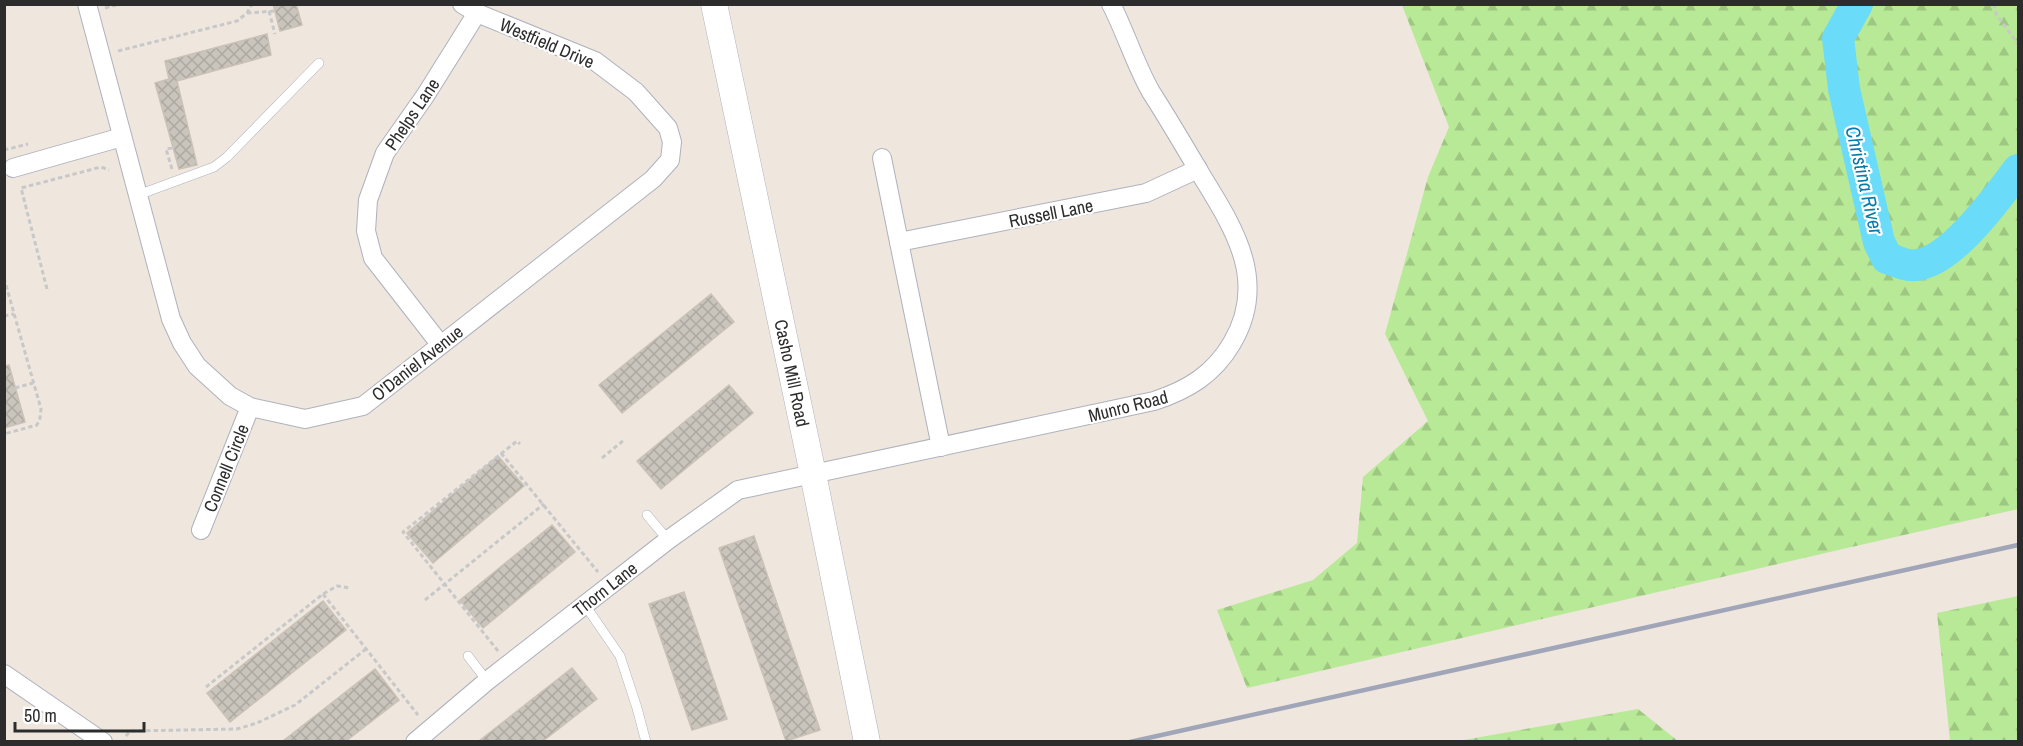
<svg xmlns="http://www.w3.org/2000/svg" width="2023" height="746" viewBox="0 0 2023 746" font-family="'Archivo Narrow',sans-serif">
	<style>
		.forest { fill: url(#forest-firs) }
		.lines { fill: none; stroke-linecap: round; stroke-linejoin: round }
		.river { stroke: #6adbf8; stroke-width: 32 }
		.building { fill: url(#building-cross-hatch); stroke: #cbc2b7; stroke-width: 1.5 }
		.lane-casing { stroke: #aeb2bd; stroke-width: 10 }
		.street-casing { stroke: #aeb2bd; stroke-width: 20 }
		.secondary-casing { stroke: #aeb2bd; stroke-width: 27 }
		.path { stroke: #c8c8c8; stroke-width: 3; stroke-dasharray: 4.5 3; stroke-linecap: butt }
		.lane { stroke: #fff; stroke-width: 9 }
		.street { stroke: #fff; stroke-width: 18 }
		.secondary { stroke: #fff; stroke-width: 26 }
		.rail { stroke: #a0a5b8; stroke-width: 4.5 }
		.labels { text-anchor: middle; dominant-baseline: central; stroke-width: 4.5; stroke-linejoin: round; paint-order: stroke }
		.street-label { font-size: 18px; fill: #2c2c2c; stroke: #fff }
		.water-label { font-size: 20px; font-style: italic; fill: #047ba9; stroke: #fff }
	</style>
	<defs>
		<pattern id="forest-firs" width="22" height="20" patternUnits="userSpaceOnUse" patternTransform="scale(1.5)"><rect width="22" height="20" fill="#b8e997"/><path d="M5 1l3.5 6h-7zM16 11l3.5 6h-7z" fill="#9ec882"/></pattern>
		<pattern id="building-cross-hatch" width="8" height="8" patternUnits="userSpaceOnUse" patternTransform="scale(1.5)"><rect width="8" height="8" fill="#c9c5bc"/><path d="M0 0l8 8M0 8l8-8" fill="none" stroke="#ada9a2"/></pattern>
	</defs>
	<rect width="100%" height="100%" fill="#efe6de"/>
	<g class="forest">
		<path d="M1402 5H2018V509L1834 551 1247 688 1217 610 1313 580 1357 543 1363 477 1428 421 1385 334 1428 177 1449 127Z"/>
		<path d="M2018 596V741H1950L1937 613Z"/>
		<path d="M1638 709 1678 741H1458Z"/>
	</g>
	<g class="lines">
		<path class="river" d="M1857 4 1838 38 1844 89 1879 242 1887 258C1894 260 1902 264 1909 265 1946 270 1998 197 2018 170"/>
	</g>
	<g class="building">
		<path d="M273 4H296L302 25 280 31Z"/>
		<path d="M267 34 271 55 177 81 197 165 179 169 155 83 169 79 165 61Z"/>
		<path d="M711 294 734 322 622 413 599 385Z"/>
		<path d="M9 365 25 422 4 428V366Z"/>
		<path d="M729 385 753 413 661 489 637 461Z"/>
		<path d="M498 456 524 486 433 563 407 533Z"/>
		<path d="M552 525 575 552 483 628 460 600Z"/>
		<path d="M754 536 820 730 786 741 719 548Z"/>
		<path d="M684 592 727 719 692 730 649 604Z"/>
		<path d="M323 601 346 630 230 722 207 693Z"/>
		<path d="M572 668 597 699 543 741H479Z"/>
		<path d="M375 669 399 700 346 741H283Z"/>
	</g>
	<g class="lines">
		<g class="lane-casing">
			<g id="lane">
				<path d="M138 195 214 167 227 157 319 63"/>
				<path d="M647 515 668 540"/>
				<path d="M585 605 620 656 637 708 646 742"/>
				<path d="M468 656 487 681"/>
			</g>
		</g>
		<g class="street-casing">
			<g id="street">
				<path d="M87 4 171 319 182 343 197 366 230 396 250 407 305 419 363 406 653 179 670 160 672 142 668 128 636 92 595 61 477 13 462 4"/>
				<path d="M882 158 899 242"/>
				<path d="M13 168 122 137"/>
				<path d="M440 344 373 258 366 231 368 200 385 153 425 96 477 13"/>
				<path d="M941 447 899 242 1146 193 1198 169"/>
				<path d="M201 530 250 407"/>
				<path d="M4 674 103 742"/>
				<path d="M415 742 487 681 668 540 738 490 1154 401C1188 390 1214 374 1232 343 1268 282 1235 230 1203 178 1186 149 1169 120 1151 92 1135 64 1126 33 1111 4"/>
			</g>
		</g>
		<g class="secondary-casing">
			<path id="secondary" d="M714 4 813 474 867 742"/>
		</g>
		<g class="path">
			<path d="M1994 4 1996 14 2018 44"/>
			<path d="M105 8 120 4"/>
			<path d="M269 11 275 34"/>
			<path d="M247 13 275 11"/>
			<path d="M118 51 237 21 247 13 252 4"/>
			<path d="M4 150 28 144"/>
			<path d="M172 169 166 149 173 148"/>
			<path d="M4 278 41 409 40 418 37 425 4 434"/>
			<path d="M47 289 21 188 101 167 109 170"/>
			<path d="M4 316 14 314"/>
			<path d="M15 388 33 383"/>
			<path d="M501 453 598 572"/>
			<path d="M602 458 624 440"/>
			<path d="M323 594 418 715"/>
			<path d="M425 600 544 504"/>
			<path d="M498 651 403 532 517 441 520 444"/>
			<path d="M206 687 323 594 337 586 350 588"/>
			<path d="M126 736 130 731 237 729 257 723 295 705 366 649"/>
		</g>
		<use href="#lane" class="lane"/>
		<use href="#street" class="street"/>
		<use href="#secondary" class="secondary"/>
		<path class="rail" d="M1130 742 2018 545"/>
	</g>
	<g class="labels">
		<g class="street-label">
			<text transform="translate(547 43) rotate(23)">Westfield Drive</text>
			<text transform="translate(412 114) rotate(-56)">Phelps Lane</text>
			<text transform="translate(1051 213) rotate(-11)">Russell Lane</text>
			<text transform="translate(417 363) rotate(-38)">O'Daniel Avenue</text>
			<text transform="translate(792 373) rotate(78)">Casho Mill Road</text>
			<text transform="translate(1128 406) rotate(-14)">Munro Road</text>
			<text transform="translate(226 468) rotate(-68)">Connell Circle</text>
			<text transform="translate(605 589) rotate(-38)">Thorn Lane</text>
		</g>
		<g class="water-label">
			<text transform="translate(1865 180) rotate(77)">Christina River</text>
		</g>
	</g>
	<rect width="2023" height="746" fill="none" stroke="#2c2c2c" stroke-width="12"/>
	<path d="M15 722v9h129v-9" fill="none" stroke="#2c2c2c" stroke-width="3"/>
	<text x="24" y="722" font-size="18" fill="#2c2c2c" stroke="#ffffff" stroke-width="4.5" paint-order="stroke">50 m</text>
</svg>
